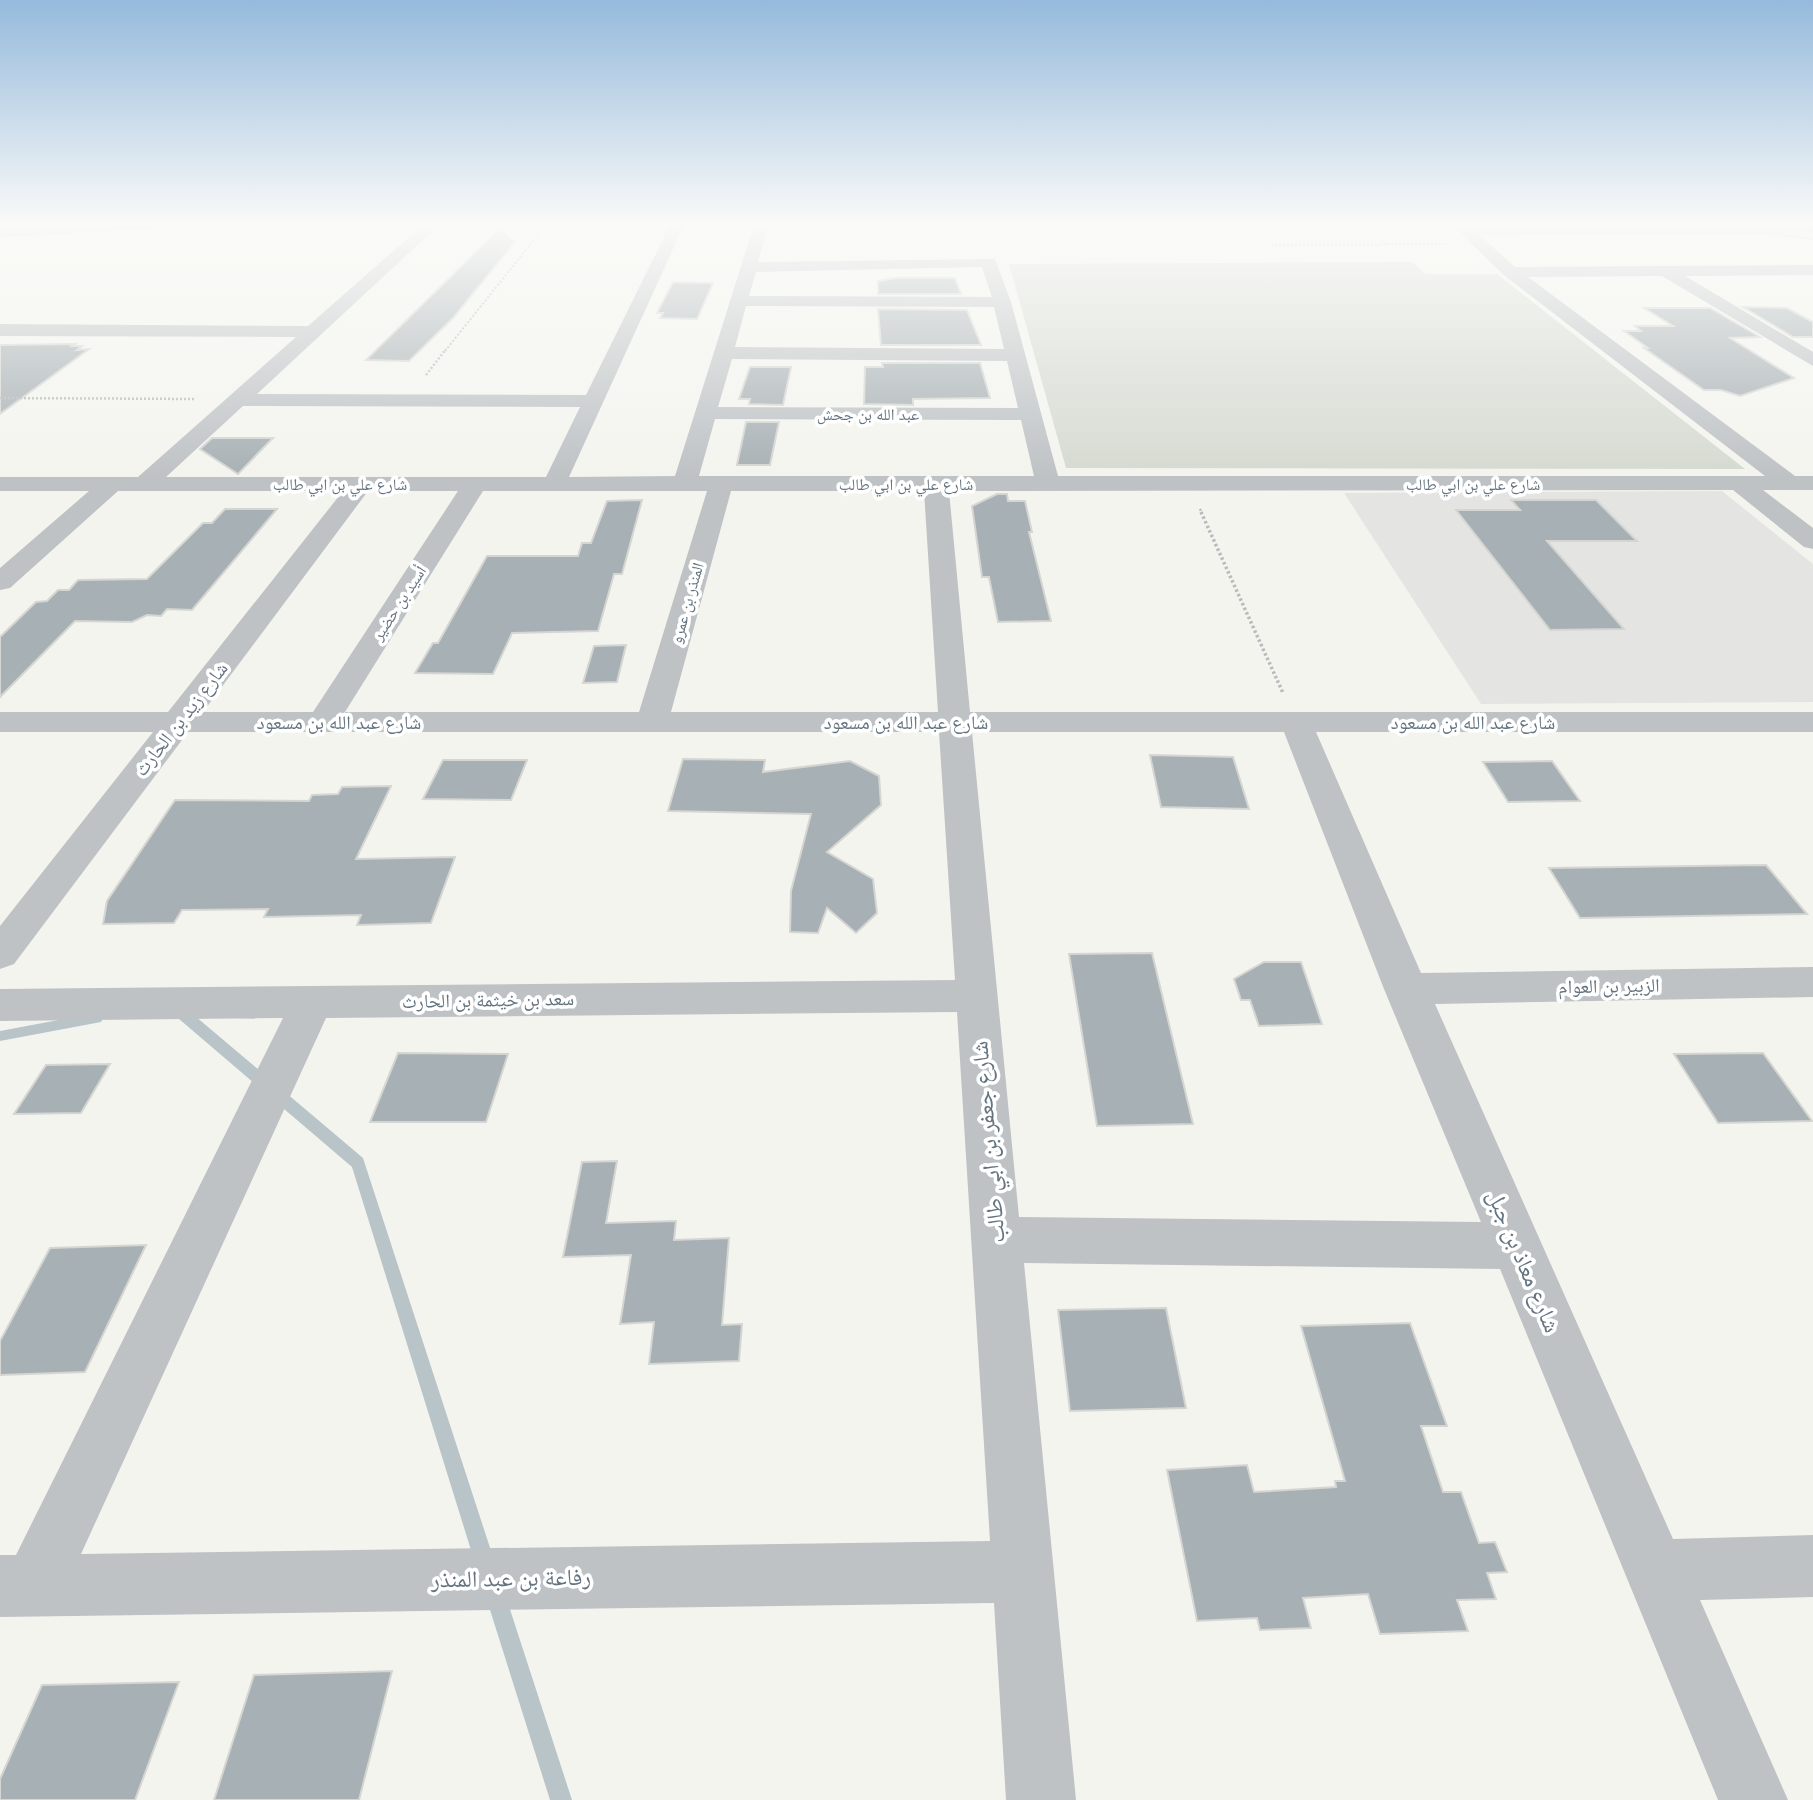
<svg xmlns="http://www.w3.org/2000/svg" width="1813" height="1800" viewBox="0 0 1813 1800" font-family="'DM Sans','Noto Naskh Arabic',sans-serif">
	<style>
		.built { fill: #e4e5e3 }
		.green { fill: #d5dad1 }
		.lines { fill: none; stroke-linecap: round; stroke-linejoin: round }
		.stream { fill: #b9c4c9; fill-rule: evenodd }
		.building { fill: #a7b0b4; stroke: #d5d5d2; stroke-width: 2 }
		.path-far2 { stroke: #b8bbbc; stroke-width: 2; stroke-dasharray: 2 2; stroke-linecap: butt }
		.path-far1 { stroke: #b8bbbc; stroke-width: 2.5; stroke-dasharray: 2 2; stroke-linecap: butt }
		.path { stroke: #b8bbbc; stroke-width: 3.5; stroke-dasharray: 2.5 2.5; stroke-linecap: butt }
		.minor { fill: #bec2c5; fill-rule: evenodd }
		.labels { text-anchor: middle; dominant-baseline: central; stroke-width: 7; stroke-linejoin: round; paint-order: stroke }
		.far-street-label { font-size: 16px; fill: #637480; stroke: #fff }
		.street-label { font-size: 19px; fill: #637480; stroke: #fff }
		.near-street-label { font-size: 23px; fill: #637480; stroke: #fff }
	</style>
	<rect width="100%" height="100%" fill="#f4f4ef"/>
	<path class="built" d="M1722 491 1813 564V702L1481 704 1344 493Z"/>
	<path class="green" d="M1412 262 1425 274H1497L1745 469 1066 468 1009 264Z"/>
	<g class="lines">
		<g class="stream">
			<path d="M1744 230 1813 238V240L1746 232Z"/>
			<path d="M177 1004 182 1005 363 1158 495 1563 492 1570 485 1573 478 1570 475 1563 352 1167 172 1013 170 1009 172 1005Z"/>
			<path d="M96 1013 101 1014 103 1018 101 1022 0 1041V1031Z"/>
			<path d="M495 1584 502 1587 505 1594 572 1800H550L485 1594 488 1587Z"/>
		</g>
	</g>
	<g class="building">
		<path d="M500 228 515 242 453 318 409 361 366 360Z"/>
		<path d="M895 278H955L961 294H878V281Z"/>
		<path d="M673 282 713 283 697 319 660 318 663 313H657Z"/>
		<path d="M1743 307 1787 308 1813 322V337H1793Z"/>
		<path d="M1644 308H1710L1760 337 1730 338 1794 378 1740 396 1721 390H1704L1644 348H1648L1624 331H1641L1635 326H1673Z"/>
		<path d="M878 309 967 310 981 345H881Z"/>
		<path d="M75 344 72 346H82L77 350 89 349 0 414V345Z"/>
		<path d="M882 363H980L990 398 913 399V405L864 404 865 367H883Z"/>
		<path d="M750 367H791L783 405 749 404 750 399H739Z"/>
		<path d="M746 422H779L770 465H737Z"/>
		<path d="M212 438H273L238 474 200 449Z"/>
		<path d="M997 494H1007L1008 501H1025L1032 532H1029L1051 621 998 622 989 577H982L972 506Z"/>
		<path d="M642 500 622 574H614L598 631 512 633 493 674 415 673 433 643H438L487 556H578L582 543H591L607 501Z"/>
		<path d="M1511 500H1596L1637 541H1547L1624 629 1550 630 1456 510H1520Z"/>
		<path d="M225 509H277L192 610 167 609 161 616 147 615 132 622 75 621 0 697V637L36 602 47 601 58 590H69L78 580 147 579 203 523H212Z"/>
		<path d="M626 645 617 682 583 683 594 646Z"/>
		<path d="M1150 755 1233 757 1249 809 1161 807Z"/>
		<path d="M683 759 765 760 763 772 850 761 879 776 881 805 827 852 873 879 877 913 856 933 827 908 818 933 790 932 791 891 811 814 668 811Z"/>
		<path d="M443 760H527L511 800 423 799Z"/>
		<path d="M1552 761 1580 801 1508 802 1483 762Z"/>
		<path d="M391 786 356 859 455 857 431 923 357 925 361 915 264 917 268 909 182 910 174 923 103 924 107 901 175 800 309 801 312 795 338 794 342 787Z"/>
		<path d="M1766 865 1807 914 1580 918 1549 868Z"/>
		<path d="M1152 953 1193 1124 1097 1126 1069 954Z"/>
		<path d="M1264 962H1301L1322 1024 1259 1026 1250 1000H1241L1234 979Z"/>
		<path d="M398 1053 508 1054 486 1122H370Z"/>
		<path d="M1763 1053 1812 1121 1718 1123 1674 1054Z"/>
		<path d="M110 1064 81 1113 14 1114 46 1065Z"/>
		<path d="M617 1161 606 1223 676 1221 674 1240 729 1238 722 1325 742 1324 739 1361 649 1364 654 1322 620 1324 631 1255 563 1257 582 1162Z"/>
		<path d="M146 1245 85 1372 0 1375V1341L50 1248Z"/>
		<path d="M1166 1308 1186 1408 1070 1411 1058 1310Z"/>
		<path d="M1410 1323 1447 1426H1421L1443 1492H1461L1479 1543 1495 1542 1507 1572 1487 1573 1496 1599 1457 1600 1468 1631 1380 1634 1368 1594 1303 1598 1311 1628 1260 1630 1257 1618 1197 1621 1167 1470 1247 1465 1254 1492 1336 1487 1335 1481H1345L1301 1326Z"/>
		<path d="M392 1671 359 1800H214L254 1675Z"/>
		<path d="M179 1682 135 1800H0V1779L42 1685Z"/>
	</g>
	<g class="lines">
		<g class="path-far2">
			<path d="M1363 225 1386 244"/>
			<path d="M1271 245 1445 244"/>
			<path d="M445 351 546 225"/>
		</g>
		<g class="path-far1">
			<path d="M426 375 446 349"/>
			<path d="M0 398 195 399"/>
			<path d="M1200 509 1202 513"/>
		</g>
		<path class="path" d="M1201 512 1283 693"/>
		<g class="minor">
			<path d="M55 225H162L155 229 0 237V227Z"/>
			<path d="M423 225H439L257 394 586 395 670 225H684L569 477 675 476 754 225H768L758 262 995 259 1011 302 1058 476H1765L1505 276 1452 225H1813V233L1479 235 1515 267 1813 265V275L1685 276 1813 352V366L1662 276 1528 277 1795 476H1813V490H1763L1813 528V549L1804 547 1733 490 949 491 970 712H1813V732H1316L1421 973 1813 967V997L1435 1004 1673 1539 1813 1535V1597L1700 1600 1788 1800H1718L1500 1269 1024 1263 1076 1800H1006L994 1603 0 1617V1555H16L283 1018 0 1021V989L955 980 939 732H188L14 964 0 969V926L153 732H0V712H168L343 491H118L10 588 0 590V568L89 491H0V477H138L296 337 0 336V324L308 326ZM982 267 992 297 749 296 756 272ZM746 306 994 307 1004 349 735 347ZM732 359 1007 361 1018 408 718 407ZM243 406 580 407 546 477H166ZM715 419 1021 420 1034 476H699ZM368 491H458L313 712H203ZM483 491H707L639 712H345ZM731 491H924L938 712H671ZM972 732H1284L1384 989 1481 1222 1019 1217ZM957 1012 990 1541 81 1554 326 1018Z"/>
		</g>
	</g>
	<linearGradient id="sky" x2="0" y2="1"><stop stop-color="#95badc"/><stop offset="0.47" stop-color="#fafaf8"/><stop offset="1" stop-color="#fafaf8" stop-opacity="0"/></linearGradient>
	<rect width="1813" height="477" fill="url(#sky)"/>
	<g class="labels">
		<g class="far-street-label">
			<text x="868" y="414">عبد الله بن جحش</text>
			<text x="340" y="484">شارع علي بن ابي طالب</text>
			<text x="906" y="484">شارع علي بن ابي طالب</text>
			<text x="1473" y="484">شارع علي بن ابي طالب</text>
			<text transform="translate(399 603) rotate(-57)">أسيد بن حضير</text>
			<text transform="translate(687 603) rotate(-74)">المنذر بن عمرو</text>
		</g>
		<g class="street-label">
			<text transform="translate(181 719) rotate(-52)">شارع زيد بن الحارث</text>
			<text x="339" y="722">شارع عبد الله بن مسعود</text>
			<text x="906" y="722">شارع عبد الله بن مسعود</text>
			<text x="1473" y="722">شارع عبد الله بن مسعود</text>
			<text transform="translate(1609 986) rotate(-1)">الزبير بن العوام</text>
			<text transform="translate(488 1000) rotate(-1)">سعد بن خيثمة بن الحارث</text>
		</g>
		<g class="near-street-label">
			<text transform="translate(988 1142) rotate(-95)">شارع جعفر بن ابي طالب</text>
			<text transform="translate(1524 1261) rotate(67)">شارع معاذ بن جبل</text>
			<text transform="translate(511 1578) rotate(-1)">رفاعة بن عبد المنذر</text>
		</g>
	</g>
</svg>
